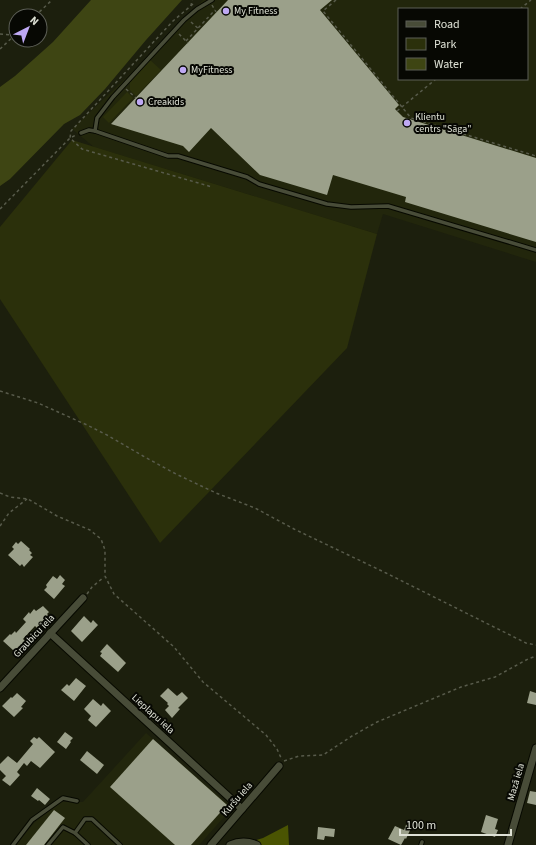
<svg xmlns="http://www.w3.org/2000/svg" width="536" height="845" viewBox="0 0 536 845" font-family="'Source Sans 3',sans-serif">
	<style>
		.built { fill: #22260c; fill-rule: evenodd }
		.green { fill: #2b300b }
		.forest { fill: #4a5402 }
		.water { fill: #3e4513 }
		.building { fill: #9ba08a }
		.lines { fill: none; stroke-linecap: round; stroke-linejoin: round }
		.lane-casing { stroke: #070900; stroke-width: 5.5 }
		.street-casing { stroke: #070900; stroke-width: 9 }
		.path { stroke: #585b4b; stroke-width: 1.5; stroke-dasharray: 3 3; stroke-linecap: butt }
		.lane { stroke: #484c38; stroke-width: 3.5 }
		.street { stroke: #484c38; stroke-width: 7 }
		.poi-dot { fill: #bfa9f4; stroke: #070803; stroke-width: 1.5 }
		.labels { text-anchor: middle; dominant-baseline: central; stroke-width: 4; stroke-linejoin: round; paint-order: stroke }
		.poi-label { font-size: 10px; fill: #dee1d5; stroke: #070803; text-anchor: start }
		.street-label { font-size: 10px; fill: #dee1d5; stroke: #070803 }
	</style>
	<rect width="100%" height="100%" fill="#1c1f0d"/>
	<g class="built">
		<path d="M203 0H536V262L383 214 377 234 94 147 72 129 127 77ZM399 9H527V79H399Z"/>
		<path d="M146 733 232 808 199 845H16L34 823 60 802H83Z"/>
	</g>
	<g class="green">
		<path d="M150 60 161 70 136 96 130 90V82Z"/>
		<path d="M127 92 133 98 109 123 103 117Z"/>
		<path d="M72 140 377 234 347 348 160 543 0 299V227Z"/>
	</g>
	<path class="forest" d="M288 825 289 845H241L263 838Z"/>
	<path class="water" d="M91 0H182L146 40 105 89 80 115 64 124 10 179 0 186V87L15 76 53 42Z"/>
	<g class="building">
		<path d="M228 0H332L320 10 399 105 395 109 403 117 536 158V242L405 202 406 197 333 175 327 195 260 175 211 128 189 152 183 146 111 124Z"/>
		<path d="M21 541 30 549 29 550 32 553 30 555 33 557 24 567 22 564 20 566 8 555 14 549 12 547 16 542 18 544Z"/>
		<path d="M60 575 65 580 62 584 65 586 54 599 44 590 47 587 46 585 53 576 57 579Z"/>
		<path d="M43 606 49 612 47 614 48 615 37 628 35 626 23 639 25 641 14 651 3 641 10 634 11 635 15 631 16 633 26 622 23 619 29 612 30 614 34 609 36 611Z"/>
		<path d="M84 616 91 623 93 620 98 625 82 642 71 631Z"/>
		<path d="M107 644 126 663 118 672 100 656 102 653 100 652Z"/>
		<path d="M76 678 86 686 74 701 61 690 67 684 69 686Z"/>
		<path d="M168 688 177 696 182 692 188 698 178 708 180 709 172 718 165 710 169 706 167 704 168 703 160 696Z"/>
		<path d="M530 691 536 693V705L527 703Z"/>
		<path d="M17 693 26 701 21 707 23 708 14 717 2 706 11 697 12 698Z"/>
		<path d="M93 699 101 706 103 703 111 711 96 727 88 720 91 716 84 709Z"/>
		<path d="M65 732 73 738 70 741 71 742 66 749 57 742Z"/>
		<path d="M34 737 37 739 39 737 55 752 40 768 31 761 27 766 24 763 17 772 20 775 10 786 2 780 6 776 0 770V764L8 756 17 763 33 744 30 741Z"/>
		<path d="M153 739 227 805 191 845H175L110 787Z"/>
		<path d="M87 751 104 765 97 774 80 760Z"/>
		<path d="M37 788 50 799 45 805 39 800 38 801 31 796Z"/>
		<path d="M530 791 536 792V805L527 803Z"/>
		<path d="M54 810 65 818 44 845H26Z"/>
		<path d="M486 815 498 819 495 829 498 830 495 837 481 832Z"/>
		<path d="M406 825 411 828 406 839 405 838 401 845 388 839 395 826 404 830Z"/>
		<path d="M318 827 335 829 334 837 325 836 324 840 317 839Z"/>
	</g>
	<g class="lines">
		<g class="lane-casing">
			<g id="lane">
				<path d="M212 0 197 9 184 20 113 97 97 118 95 131 168 156H178L247 177 259 184 327 204 351 207 388 206 536 250"/>
				<path d="M81 133 89 130 95 131"/>
				<path d="M13 845 32 820 63 798 77 801"/>
				<path d="M48 845 63 827 75 833"/>
				<path d="M88 845 75 833 85 819H92L120 845"/>
				<path d="M421 845 422 842"/>
			</g>
		</g>
		<g class="street-casing">
			<g id="street">
				<path d="M50 633 242 809"/>
				<path d="M0 688 83 598"/>
				<path d="M211 845 279 766"/>
				<path d="M230 845C239 841 248 841 257 845"/>
				<path d="M508 845 536 748"/>
			</g>
		</g>
		<g class="path">
			<path d="M336 0 323 11 411 118 536 156"/>
			<path d="M193 4 173 21 71 131 70 138 82 149 212 187"/>
			<path d="M212 5 216 12"/>
			<path d="M191 6 192 0"/>
			<path d="M520 9 531 0"/>
			<path d="M35 16 52 0"/>
			<path d="M191 22 200 30"/>
			<path d="M0 34 14 35"/>
			<path d="M179 34 188 43"/>
			<path d="M186 41 215 10"/>
			<path d="M0 49 16 34"/>
			<path d="M126 89 136 98"/>
			<path d="M397 111 436 79"/>
			<path d="M0 209 70 138 76 135"/>
			<path d="M0 391 38 403 87 425 107 435 143 456 176 474 216 493 255 508 294 529 386 573 526 643 536 645"/>
			<path d="M0 493 10 497 28 499 57 516 90 530 101 539 105 550V576L114 594 174 647 203 682 266 735 277 749 282 760"/>
			<path d="M0 526 9 513 27 499"/>
			<path d="M87 594 92 587 104 577"/>
			<path d="M284 761 299 756 323 755 352 736 377 722 461 687 495 677 528 659 536 656"/>
		</g>
		<use href="#lane" class="lane"/>
		<use href="#street" class="street"/>
	</g>
	<g class="poi-dot">
		<circle cx="226" cy="11" r="4"/>
		<circle cx="183" cy="70" r="4"/>
		<circle cx="140" cy="102" r="4"/>
		<circle cx="407" cy="123" r="4"/>
	</g>
	<g class="labels">
		<g class="poi-label">
			<text x="234" y="11">My Fitness</text>
			<text x="191" y="70">MyFitness</text>
			<text x="148" y="102">Creakids</text>
			<text x="415" y="117">Klientu<tspan x="415" dy="12">centrs "Sāga"</tspan></text>
		</g>
		<g class="street-label">
			<text transform="translate(34 636) rotate(-47)">Graubicu iela</text>
			<text transform="translate(153 714) rotate(42)">Lieplapu iela</text>
			<text transform="translate(516 782) rotate(-74)">Mazā iela</text>
			<text transform="translate(237 799) rotate(-49)">Kuršu iela</text>
		</g>
	</g>
	<rect x="398" y="8" width="130" height="72" fill="#070803" stroke="#5d5f57"/>
	<rect x="406" y="21" width="20" height="6" fill="#484c38" stroke="#5d5f57"/>
	<text x="434" y="28" font-size="12" fill="#dee1d5">Road</text>
	<rect x="406" y="38" width="20" height="12" fill="#2b300b" stroke="#5d5f57"/>
	<text x="434" y="48" font-size="12" fill="#dee1d5">Park</text>
	<rect x="406" y="58" width="20" height="12" fill="#3e4513" stroke="#5d5f57"/>
	<text x="434" y="68" font-size="12" fill="#dee1d5">Water</text>
	<g transform="translate(28 28) rotate(42)"><circle r="19" fill="#070803" stroke="#5d5f57"/>
	<path d="M0-3L7 15L0 10L-7 15Z" fill="#bfa9f4"/>
	<text y="-6" font-size="11" font-weight="bold" text-anchor="middle" fill="#dee1d5">N</text>
	</g>
	<path d="M400 829v6h111v-6" fill="none" stroke="#dee1d5" stroke-width="2"/>
	<text x="406" y="829" font-size="12" fill="#dee1d5" stroke="#070803" stroke-width="3" paint-order="stroke">100 m</text>
</svg>
